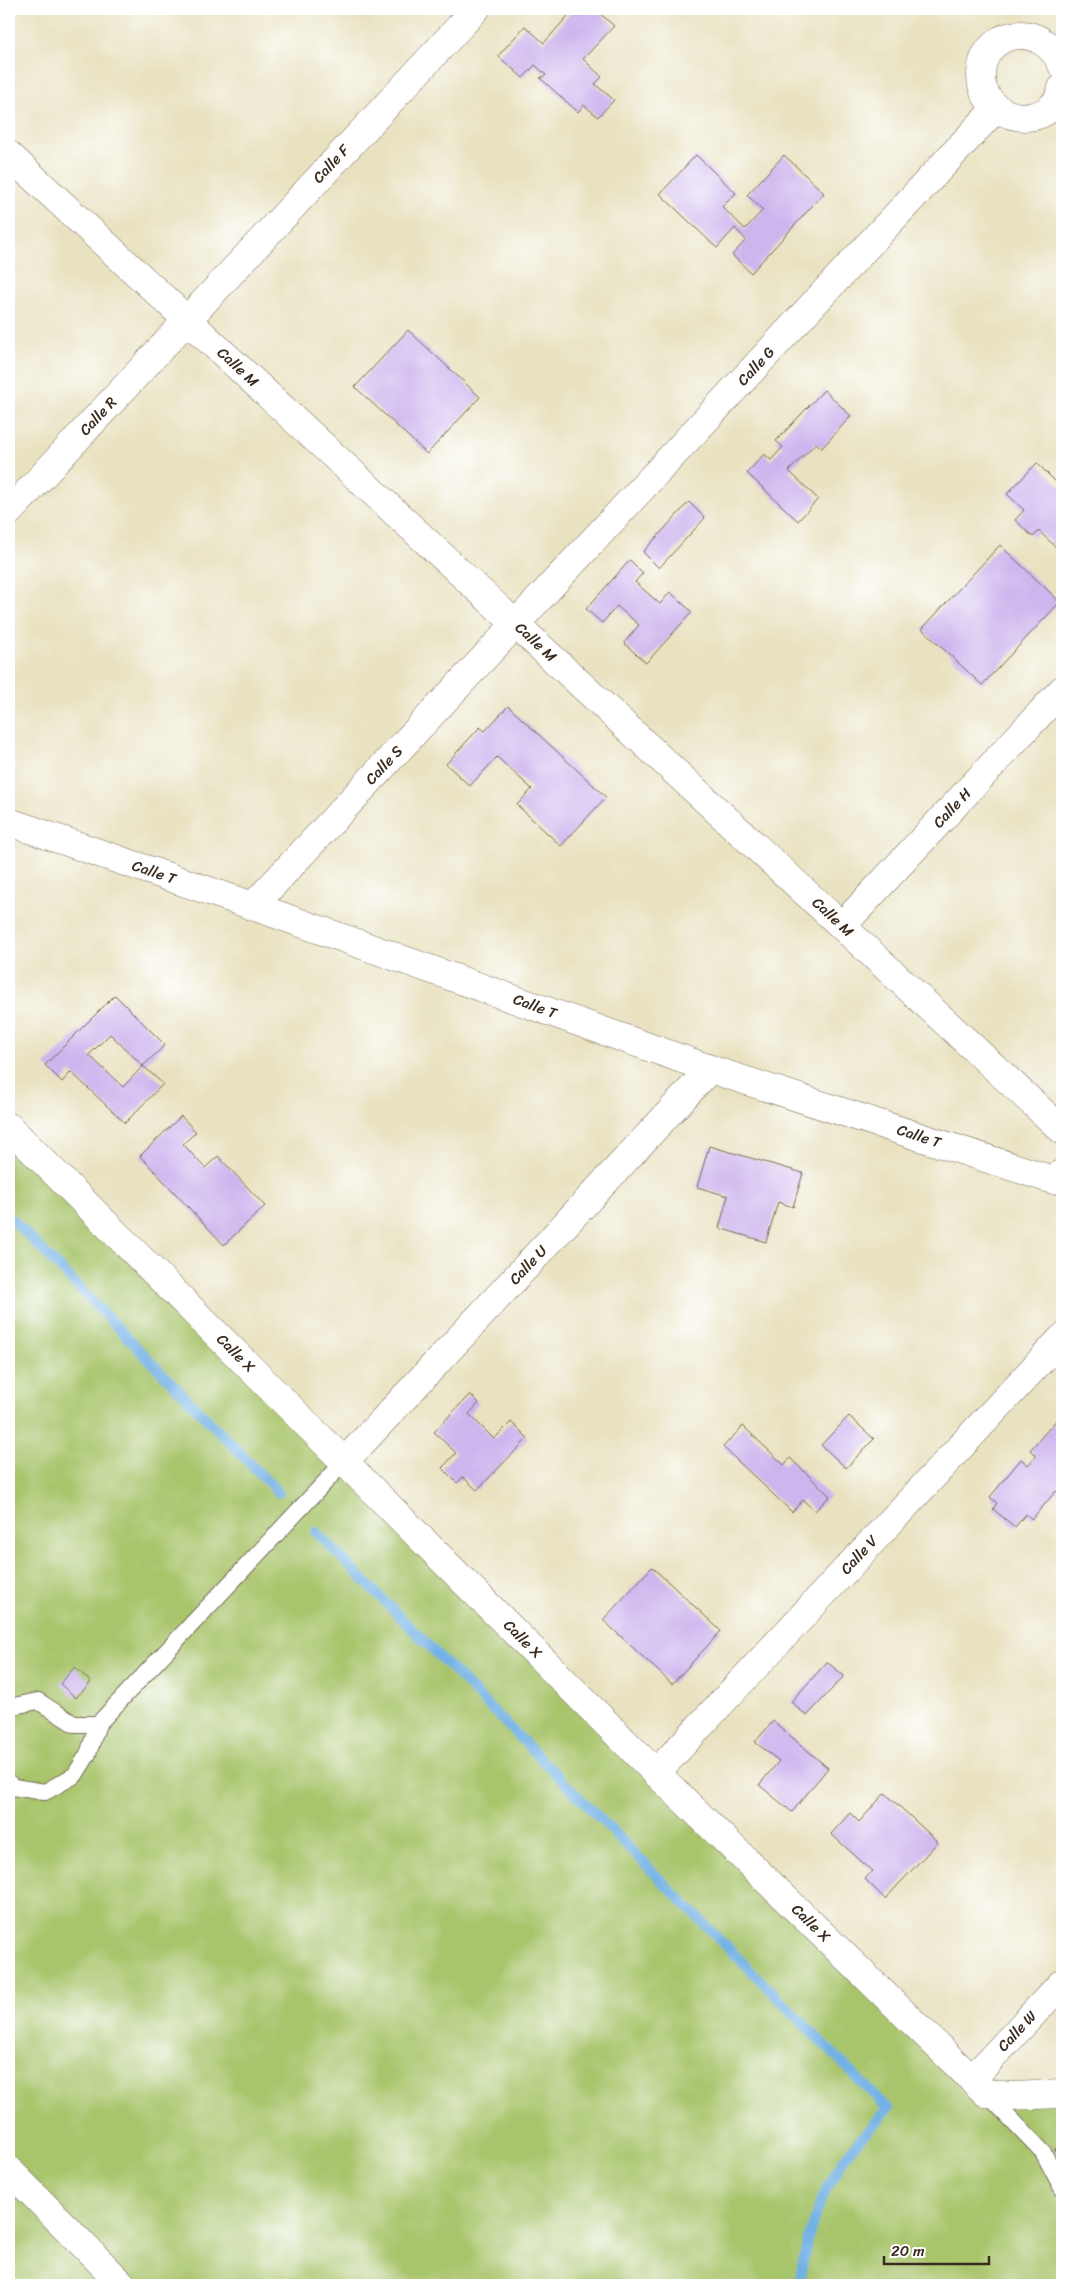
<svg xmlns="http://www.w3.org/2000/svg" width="1071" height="2294" viewBox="0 0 1071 2294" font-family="Sriracha,sans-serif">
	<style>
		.green { fill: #a9c56c; stroke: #727845 }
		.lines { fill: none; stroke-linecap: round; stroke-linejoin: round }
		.stream { stroke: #72b1e5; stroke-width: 10 }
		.building { fill: #cdb6ee; fill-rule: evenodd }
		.service-casing { stroke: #786a57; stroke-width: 18 }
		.minor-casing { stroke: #786a57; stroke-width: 29 }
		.service { stroke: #fff; stroke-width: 16 }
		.minor { stroke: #fff; stroke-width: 28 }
		.labels { text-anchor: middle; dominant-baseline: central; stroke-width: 4.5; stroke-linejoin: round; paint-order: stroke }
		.street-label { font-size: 15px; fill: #3b2a1e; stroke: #fff }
	</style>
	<rect width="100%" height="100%" fill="#fff"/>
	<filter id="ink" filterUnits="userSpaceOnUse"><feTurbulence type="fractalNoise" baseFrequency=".02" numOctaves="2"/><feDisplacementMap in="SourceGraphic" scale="10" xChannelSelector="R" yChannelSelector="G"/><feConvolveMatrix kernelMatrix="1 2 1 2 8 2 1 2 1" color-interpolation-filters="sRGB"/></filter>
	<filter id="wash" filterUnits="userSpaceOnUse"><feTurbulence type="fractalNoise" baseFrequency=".0096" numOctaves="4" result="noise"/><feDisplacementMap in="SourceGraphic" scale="20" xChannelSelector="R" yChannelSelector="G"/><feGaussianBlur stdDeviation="1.12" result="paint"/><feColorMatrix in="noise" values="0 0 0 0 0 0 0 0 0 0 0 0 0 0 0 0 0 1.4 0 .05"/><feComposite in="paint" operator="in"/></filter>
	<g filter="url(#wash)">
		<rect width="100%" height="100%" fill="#e9e2c1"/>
		<path class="green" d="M9 1127 972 2079 1062 2094V2285H9Z"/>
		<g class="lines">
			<g class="stream">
				<path d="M9 1216 279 1493"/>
				<path d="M316 1532 888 2109C873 2126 854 2143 842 2162 818 2198 805 2242 799 2285"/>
			</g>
		</g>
		<g id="blocks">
			<g class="building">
				<path d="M574 9H595L614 26 583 59 602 77 595 84 614 100 598 117 584 105 578 112 540 78 546 75 535 65 523 78 498 56 525 26 544 43Z"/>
				<path d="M696 155 736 193 722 207 745 229 763 210 747 195 784 155 824 193 751 273 732 255 746 240 735 228 717 248 660 194Z"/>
				<path d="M408 330 480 397 427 454 355 387Z"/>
				<path d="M824 390 851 416 822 448 816 443 789 471 818 499 798 521 747 473 764 454 771 460 783 447 776 441Z"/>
				<path d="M1037 463 1062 488V553L1039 531 1033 537 1015 520 1024 510 1007 494Z"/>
				<path d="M689 502 705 518 659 568 643 552Z"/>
				<path d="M1000 545 1060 602 982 685 922 629Z"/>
				<path d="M630 560 643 573 635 582 660 604 670 592 692 612 646 663 624 643 639 625 617 606 602 623 586 609Z"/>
				<path d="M508 706 606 797 561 846 517 805 532 789 497 757 470 786 446 764 480 727 485 731Z"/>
				<path d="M115 995 165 1045 143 1066 163 1084 125 1123 71 1072 62 1082 45 1065ZM110 1034 143 1066 123 1087 89 1055Z"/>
				<path d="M181 1116 196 1132 183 1144 205 1168 218 1156 265 1206 224 1245 140 1156Z"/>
				<path d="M709 1146 803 1173 793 1207 778 1202 766 1242 719 1228 728 1196 697 1187Z"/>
				<path d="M470 1394 479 1403 469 1414 494 1439 511 1422 528 1438 477 1490 463 1477 457 1483 442 1468 456 1453 434 1432Z"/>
				<path d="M849 1416 874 1439 846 1468 821 1445Z"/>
				<path d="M1060 1416 1062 1418V1497L1056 1491 1032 1519 1026 1514 1015 1527 993 1509 997 1503 990 1497 1021 1459 1028 1465 1036 1456 1030 1450Z"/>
				<path d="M743 1426 784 1465 790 1458 830 1496 815 1511 803 1500 792 1512 723 1447Z"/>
				<path d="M652 1567 721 1631 672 1684 603 1620Z"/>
				<path d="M827 1662 844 1676 807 1716 791 1702Z"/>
				<path d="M75 1667 91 1682 76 1698 60 1684Z"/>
				<path d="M773 1721 828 1768 792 1812 759 1785 779 1761 755 1742Z"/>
				<path d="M885 1793 938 1842 885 1899 865 1879 872 1871 831 1834 850 1813 859 1822Z"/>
				<path d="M1062 2142V2158L1054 2150Z"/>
			</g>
		</g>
	</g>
	<g filter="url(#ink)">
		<use href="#blocks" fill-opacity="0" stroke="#786a57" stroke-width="1"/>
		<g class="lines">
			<g class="service-casing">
				<g id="service">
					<path d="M9 1707 38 1701 74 1724H98"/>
					<path d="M9 1783 13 1787 45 1792 75 1775 88 1754 98 1724 345 1461"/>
					<path d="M986 2093 1043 2152 1062 2188"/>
				</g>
			</g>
			<g class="minor-casing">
				<g id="minor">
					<path d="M1062 65C1041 18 981 30 981 76 982 123 1052 133 1062 88"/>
					<path d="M9 155 1062 1130"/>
					<path d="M9 512 476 9"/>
					<path d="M9 822 253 906 710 1069 1053 1180 1062 1173"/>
					<path d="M253 906 996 108"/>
					<path d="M842 926 1062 690"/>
					<path d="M9 1127 656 1773 986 2093 1010 2096 1062 2094"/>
					<path d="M345 1461 710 1069"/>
					<path d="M656 1773 1062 1338"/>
					<path d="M972 2079 1062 1983"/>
					<path d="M9 2170 123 2285"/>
				</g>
			</g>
			<use href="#service" class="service"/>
			<use href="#minor" class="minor"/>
		</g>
	</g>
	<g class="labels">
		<g class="street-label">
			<text transform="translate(331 164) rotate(-47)">Calle F</text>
			<text transform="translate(756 366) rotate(-47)">Calle G</text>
			<text transform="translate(238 367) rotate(43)">Calle M</text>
			<text transform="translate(98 416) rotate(-47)">Calle R</text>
			<text transform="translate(536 642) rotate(43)">Calle M</text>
			<text transform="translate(384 765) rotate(-47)">Calle S</text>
			<text transform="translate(952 808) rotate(-47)">Calle H</text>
			<text transform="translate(154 872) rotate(19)">Calle T</text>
			<text transform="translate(833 917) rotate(43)">Calle M</text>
			<text transform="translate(535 1006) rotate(20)">Calle T</text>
			<text transform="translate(919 1136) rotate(18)">Calle T</text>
			<text transform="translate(528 1265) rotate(-47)">Calle U</text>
			<text transform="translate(236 1353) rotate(45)">Calle X</text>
			<text transform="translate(859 1555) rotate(-47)">Calle V</text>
			<text transform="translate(523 1639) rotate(45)">Calle X</text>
			<text transform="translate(811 1923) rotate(44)">Calle X</text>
			<text transform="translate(1017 2031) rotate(-47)">Calle W</text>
		</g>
	</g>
	<rect width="1071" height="2294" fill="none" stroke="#fff" stroke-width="30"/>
	<path d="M884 2256v8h105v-8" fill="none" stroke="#3b2a1e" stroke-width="2.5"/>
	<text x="891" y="2256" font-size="15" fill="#3b2a1e" stroke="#ffffff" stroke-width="4" paint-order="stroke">20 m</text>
</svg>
